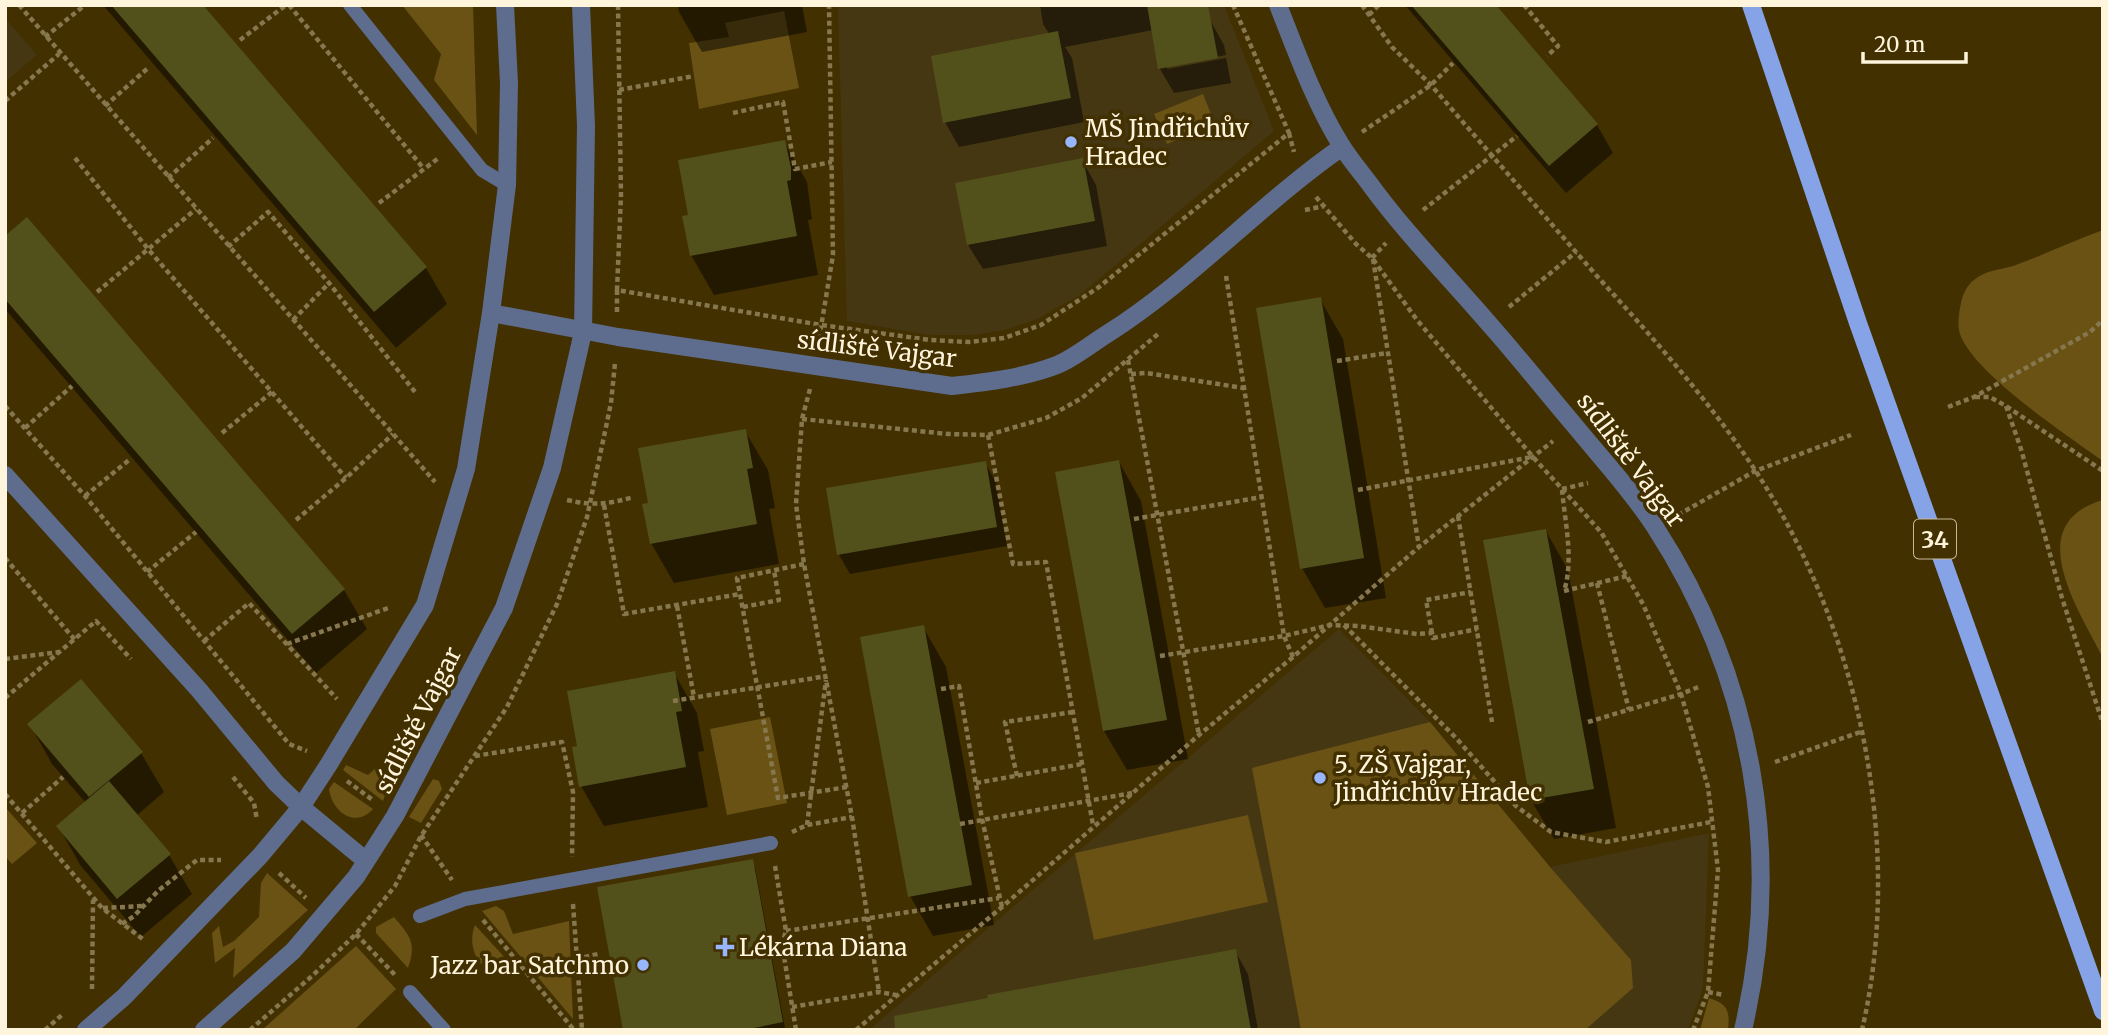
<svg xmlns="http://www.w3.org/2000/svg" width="2108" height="1035" viewBox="0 0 2108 1035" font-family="Merriweather,serif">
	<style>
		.built { fill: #463713 }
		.green { fill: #6a5215 }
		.shadow { fill: #0007 }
		.building { fill: #53511b }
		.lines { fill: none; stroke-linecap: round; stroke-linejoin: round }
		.path { stroke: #86774f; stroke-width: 4.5; stroke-dasharray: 5 3.5; stroke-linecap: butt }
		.lane { stroke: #5e6c8d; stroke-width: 14 }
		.street { stroke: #5e6c8d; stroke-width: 18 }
		.primary { stroke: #86a3e7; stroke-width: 18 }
		.poi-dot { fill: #97b6fd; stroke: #423000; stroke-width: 2.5 }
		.labels { text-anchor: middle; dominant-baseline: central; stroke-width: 7; stroke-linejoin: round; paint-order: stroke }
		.shield { fill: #423000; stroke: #c6b99a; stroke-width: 2 }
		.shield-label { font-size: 23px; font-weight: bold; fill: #fff4dc }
		.poi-label { font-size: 24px; fill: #fff4dc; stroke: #423000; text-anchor: start }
		.street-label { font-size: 24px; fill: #fff4dc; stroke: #423000 }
	</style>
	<rect width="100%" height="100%" fill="#423000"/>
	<g class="built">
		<path d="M838 5H1224L1274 131 1080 295 1037 319 1005 330 974 335H929L847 321Z"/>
		<path d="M5 18 37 55 5 82Z"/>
		<path d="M1339 629 1430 722 1550 867 1709 833 1703 988 1688 1030H869Z"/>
	</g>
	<g class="green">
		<path d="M402 5H473L477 135 434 80 441 54Z"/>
		<path d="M784 11 799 88 699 109 689 43 729 37 725 23Z"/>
		<path d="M1203 94 1215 124 1167 144 1154 114Z"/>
		<path d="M2103 230V461C2068 436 1973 373 1960 334 1957 325 1959 312 1961 303 1963 294 1967 285 1974 280 1985 270 2000 270 2013 266 2044 255 2072 241 2103 230Z"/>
		<path d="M2103 500V658C2079 610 2020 524 2103 500Z"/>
		<path d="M770 717 787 803 727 815 710 729Z"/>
		<path d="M1430 722 1550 867 1631 960 1633 988 1585 1030H1301L1252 768Z"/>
		<path d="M346 765 368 775 376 768 386 792 383 801 343 770Z"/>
		<path d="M433 779 439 781 442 789 421 823 409 817Z"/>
		<path d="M334 782 373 809C355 829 332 812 329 789Z"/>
		<path d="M5 807 37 843 12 864 5 856Z"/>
		<path d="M1248 815 1268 902 1094 940 1075 853Z"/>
		<path d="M267 873 308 910 233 978 235 948 215 963 212 933 219 926 223 947 234 941 259 917 261 883Z"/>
		<path d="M496 906 504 911 513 934 569 921 573 1019 482 911Z"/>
		<path d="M394 917C410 936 417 943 408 968L376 933V927Z"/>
		<path d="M475 925 507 960C483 984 465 948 475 925Z"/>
		<path d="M356 946 396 989 354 1030H262Z"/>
		<path d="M1709 998C1728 1004 1730 1011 1728 1030H1700Z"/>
	</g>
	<g class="shadow">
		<path d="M103 5H201L426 268 447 304 396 348Z"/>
		<path d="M678 5H802L807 32 702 52 679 12Z"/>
		<path d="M1040 5H1192L1210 20 1224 45 1226 55 1167 66V69L1226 58 1231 83 1174 93 1160 69 1153 30 1065 47 1072 58 1084 122 959 147 945 122 1050 35 1043 24Z"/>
		<path d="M1405 5H1494L1597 125 1613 153 1566 193Z"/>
		<path d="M784 142 807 182 812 219 808 220 818 275 714 295 691 255 690 216Z"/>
		<path d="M1082 160 1096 185 1107 246 983 269 968 245Z"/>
		<path d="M5 238 344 590 367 629 316 673 5 309Z"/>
		<path d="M1320 299 1343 339 1386 598 1325 608 1302 568Z"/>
		<path d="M745 431 768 470 775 508 769 509 779 564 674 583 651 543 650 505Z"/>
		<path d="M1119 462 1141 501 1188 759 1127 770 1104 731 1057 473Z"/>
		<path d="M985 463 996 482 1007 546 850 574 839 555Z"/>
		<path d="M1546 531 1568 570 1616 828 1554 839 1531 800Z"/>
		<path d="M923 627 946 667 994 925 933 936 910 896Z"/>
		<path d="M674 673 697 713 704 751 698 752 708 807 604 826 581 786Z"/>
		<path d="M30 725 141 753 164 792 136 816 169 855 192 894 141 937 81 866 58 826 86 803 52 764Z"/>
		<path d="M752 861 755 867 785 1028 625 1030Z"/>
		<path d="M1235 951 1248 974 1258 1030H914Z"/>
	</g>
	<g class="building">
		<path d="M111 5H203L427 267 374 312Z"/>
		<path d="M1147 5H1208L1218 58 1158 69Z"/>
		<path d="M1411 5H1496L1598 124 1549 166Z"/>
		<path d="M1058 31 1071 98 943 123 931 56Z"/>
		<path d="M785 140 791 168V180L787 181 797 236 690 256 682 216 688 215 678 160Z"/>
		<path d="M1083 158 1095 221 967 245 955 183Z"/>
		<path d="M27 217 345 589 292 634 5 299V236Z"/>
		<path d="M1321 297 1364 558 1300 569 1256 308Z"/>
		<path d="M746 429 753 468 747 469 757 524 650 544 642 504 648 503 638 448Z"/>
		<path d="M1119 460 1167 720 1103 731 1055 472Z"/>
		<path d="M986 461 997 527 837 555 826 488Z"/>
		<path d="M1546 529 1594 789 1530 800 1483 540Z"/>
		<path d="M924 625 972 885 908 897 860 637Z"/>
		<path d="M675 671 682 711 676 712 686 767 579 787 572 747 577 746 567 691Z"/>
		<path d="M81 679 143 752 89 797 27 724Z"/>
		<path d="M109 781 171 854 117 899 56 826Z"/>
		<path d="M753 859 783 1022 744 1030H623L597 887Z"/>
		<path d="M1236 949 1251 1030H895L894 1016 988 998 987 995Z"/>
	</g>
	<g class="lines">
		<g class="path">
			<path d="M19 5 435 482"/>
			<path d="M289 5 424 169"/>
			<path d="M618 5 621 195 617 290 821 325 930 340 969 342 1004 338 1041 325 1099 287 1289 133 1233 5"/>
			<path d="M1362 5 1392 47 1431 85C1486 149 1541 212 1596 275 1652 337 1708 399 1755 470 1859 627 1905 845 1862 1030"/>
			<path d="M1524 5 1558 46 1547 56"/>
			<path d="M1369 15 1379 5"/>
			<path d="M45 37 85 5"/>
			<path d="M240 40 286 5"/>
			<path d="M619 90 694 76"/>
			<path d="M5 101 59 54"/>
			<path d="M105 106 148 68"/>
			<path d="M733 113 783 102 795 169 832 162"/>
			<path d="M1362 132 1431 85 1453 63"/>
			<path d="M1289 133 1294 152"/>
			<path d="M75 158 148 249 346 478"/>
			<path d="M168 178 213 138"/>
			<path d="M1316 197 1356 244 1372 258 1417 320 1533 457 1601 532 1643 604 1681 694 1708 787 1718 870 1708 992 1693 1030"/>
			<path d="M379 203 440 157"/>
			<path d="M1305 210 1324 206"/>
			<path d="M1423 210 1517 136"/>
			<path d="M228 247 268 212 329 283 415 392"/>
			<path d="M1372 258 1386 243"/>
			<path d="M1373 259 1419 547"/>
			<path d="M1226 276 1284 636 1293 657"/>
			<path d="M617 290V312"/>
			<path d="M97 292 196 209"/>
			<path d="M1509 307 1576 252"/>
			<path d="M293 320 329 283"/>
			<path d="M819 339 833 255 829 5"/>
			<path d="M1128 360 1199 735"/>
			<path d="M1337 361 1387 353"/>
			<path d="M1131 374 1146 373 1244 388"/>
			<path d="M810 389 802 419 796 504 804 564 852 817 879 992"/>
			<path d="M1975 397H1990L2006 406 2103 471"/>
			<path d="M5 406 85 496 289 744 307 751"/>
			<path d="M2006 406 2021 449 2062 598 2103 724"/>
			<path d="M1948 407 1974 397 2090 332 2103 320"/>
			<path d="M802 419 948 434 988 435 1046 418 1082 398 1158 334"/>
			<path d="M25 428 72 386"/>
			<path d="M222 433 272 392"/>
			<path d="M988 435 1013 564 1046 562 1093 825"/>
			<path d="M1562 489 1588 483"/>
			<path d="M1358 490 1532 457"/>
			<path d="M1562 490C1565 522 1574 560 1564 591"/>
			<path d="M85 496 129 460"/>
			<path d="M567 500C594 506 608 504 634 497"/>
			<path d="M604 505 624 614 740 594"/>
			<path d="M1678 515 1755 471 1851 435"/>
			<path d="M1458 516 1492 722"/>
			<path d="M1134 519 1262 497"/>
			<path d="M296 520 346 478 393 434"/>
			<path d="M5 558 75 640"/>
			<path d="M804 564 737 578 778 798 847 787"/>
			<path d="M147 572 196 532"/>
			<path d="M1597 583 1629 710"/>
			<path d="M1564 591 1627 576"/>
			<path d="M677 606 694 697"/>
			<path d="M743 607 779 600 774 570"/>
			<path d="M1344 625 1456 738 1516 806 1551 832 1606 842 1711 822"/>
			<path d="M1432 633 1426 600 1471 592"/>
			<path d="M204 641 249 603 337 699"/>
			<path d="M287 644 391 607"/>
			<path d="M1160 656 1284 636 1330 625 1358 626 1417 634 1432 633 1433 638 1477 629"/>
			<path d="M5 659 59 652"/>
			<path d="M941 689 959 686 982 819 1002 907"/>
			<path d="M5 698 96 621 131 659"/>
			<path d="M673 701 827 676"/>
			<path d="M1588 722 1681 694 1701 686"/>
			<path d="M475 756 562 742 573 792 572 857"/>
			<path d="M1775 762 1863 731"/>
			<path d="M1017 776 1005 722 1073 712"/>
			<path d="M233 777 254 803 257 820"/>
			<path d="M347 781 374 801"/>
			<path d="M976 783 1082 764"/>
			<path d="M5 794 102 908 144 940"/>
			<path d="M22 813 63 777"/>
			<path d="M960 824 1132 793"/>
			<path d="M807 825 826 680"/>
			<path d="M792 832 807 825 852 817"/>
			<path d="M421 835 452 880"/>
			<path d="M775 866 786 931 782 944 796 1030"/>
			<path d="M279 873 306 898"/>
			<path d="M573 904 582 1030"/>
			<path d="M103 908 143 906"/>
			<path d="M483 920 574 1030"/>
			<path d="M122 924 134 916 159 890 197 860H221"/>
			<path d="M786 931 999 898"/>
			<path d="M356 934 396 976"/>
			<path d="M576 959 598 954"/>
			<path d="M92 989 93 900"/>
			<path d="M1708 992 1724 995"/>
			<path d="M792 1007 879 992 896 995"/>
			<path d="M45 1030 64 1013"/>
			<path d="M250 1030 312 976 356 934 395 886 421 836 507 707 557 604 587 517 611 403 615 363"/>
			<path d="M856 1030 1002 907 1199 735 1293 657 1419 547 1553 441"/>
		</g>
		<g class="lane">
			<path d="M350 5 482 170 507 185"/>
			<path d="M420 916 465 899 771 843"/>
			<path d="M410 992 444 1030"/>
		</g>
		<g class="street">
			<path d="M1278 5C1297 53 1314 101 1341 145 1349 158 1359 170 1369 183 1406 234 1450 278 1491 326 1520 359 1547 393 1575 426 1602 459 1632 491 1655 527 1753 678 1784 855 1743 1030"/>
			<path d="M491 313 618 337 952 386C988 382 1023 378 1057 365 1074 358 1091 344 1107 334 1192 280 1260 204 1342 147"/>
			<path d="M5 475 199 690 276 783 301 807 365 860"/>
			<path d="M86 1030 124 997 260 856 301 807 329 764 425 605 466 469 491 313 507 185 509 83 505 5"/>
			<path d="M204 1030 293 951 356 877 395 816 504 608 552 468 583 332 586 126 581 5"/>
		</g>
		<path class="primary" d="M1751 5 1858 323 2103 1011"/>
	</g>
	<g class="poi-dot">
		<circle cx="1071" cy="142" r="7"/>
		<circle cx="1320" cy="778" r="7"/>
		<path d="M721.5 936.5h7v7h7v7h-7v7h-7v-7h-7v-7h7z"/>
		<circle cx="643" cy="965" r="7"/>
	</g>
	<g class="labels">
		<rect class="shield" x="1914" y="519.5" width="42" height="39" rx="5"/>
		<g class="shield-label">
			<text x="1935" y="539">34</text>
		</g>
		<g class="poi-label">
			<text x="1085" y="128">MŠ Jindřichův<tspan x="1085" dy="28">Hradec</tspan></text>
			<text x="1334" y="764">5. ZŠ Vajgar,<tspan x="1334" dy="28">Jindřichův Hradec</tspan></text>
			<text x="739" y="947">Lékárna Diana</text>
			<text x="629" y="965" text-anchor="end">Jazz bar Satchmo</text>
		</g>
		<g class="street-label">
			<text transform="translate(877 349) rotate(7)">sídliště Vajgar</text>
			<text transform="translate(1631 460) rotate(53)">sídliště Vajgar</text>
			<text transform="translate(418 720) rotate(-63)">sídliště Vajgar</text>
		</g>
	</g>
	<rect width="2108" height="1035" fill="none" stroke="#fff4dc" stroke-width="14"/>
	<path d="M1863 52v10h103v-10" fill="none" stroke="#fff4dc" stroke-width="3.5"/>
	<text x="1874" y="52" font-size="21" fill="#fff4dc" stroke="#423000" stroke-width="5" paint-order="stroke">20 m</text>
</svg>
